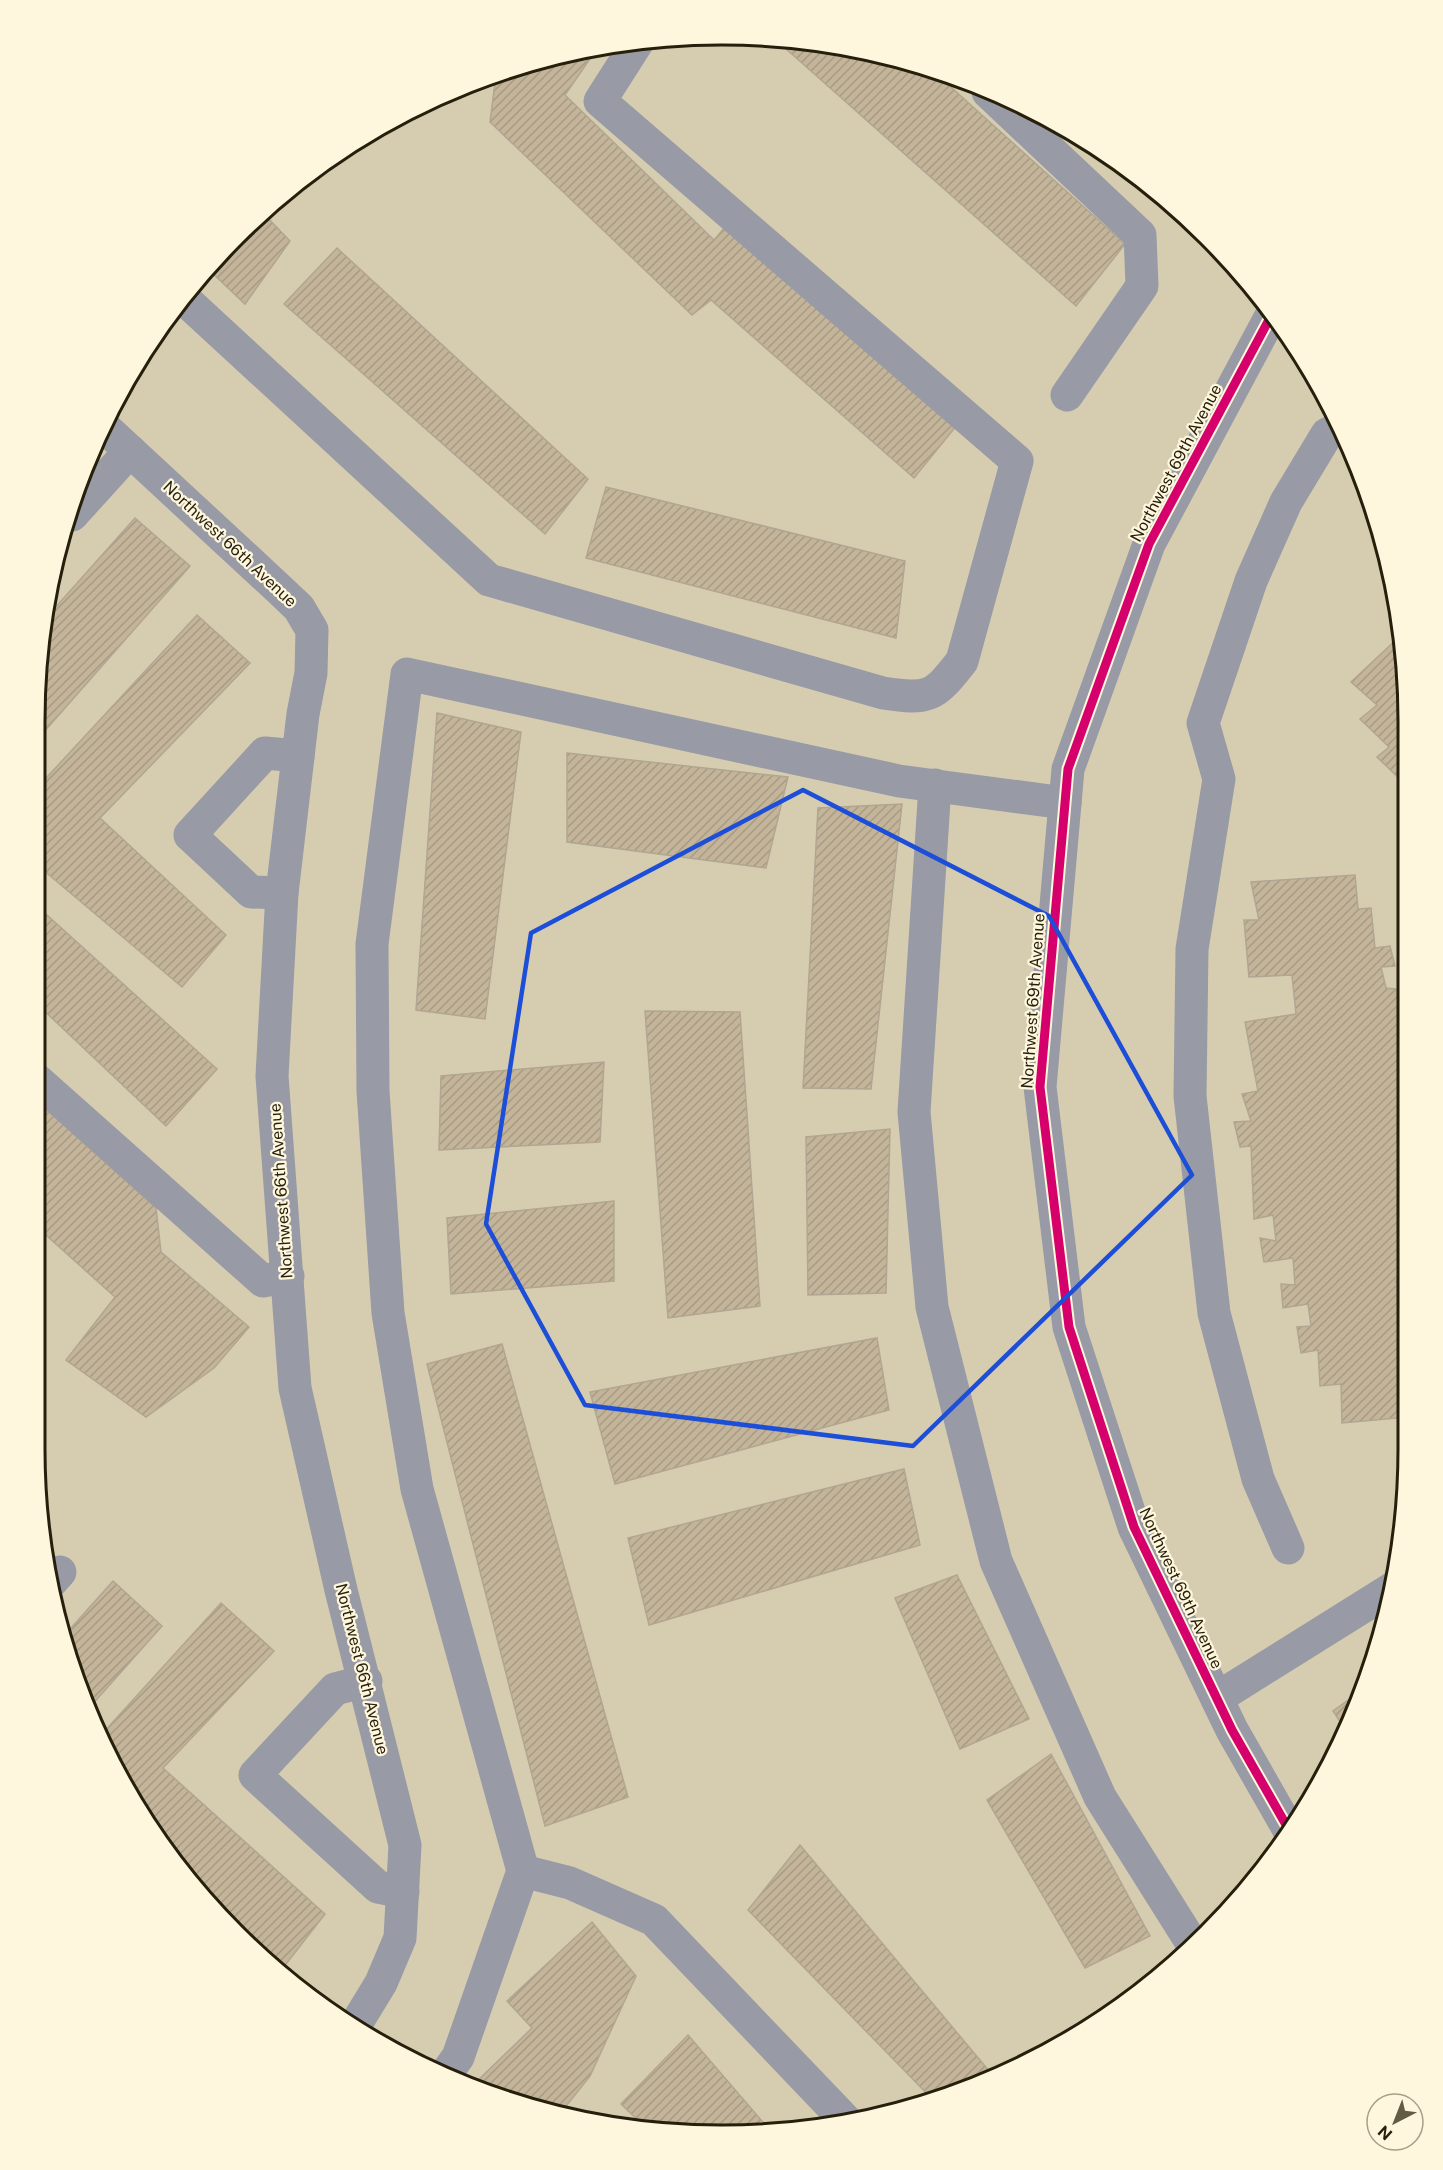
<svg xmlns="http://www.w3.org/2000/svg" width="1443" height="2170" viewBox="0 0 1443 2170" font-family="'Public Sans',sans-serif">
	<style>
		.building { fill: url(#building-hatch); stroke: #b0a692; stroke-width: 1.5 }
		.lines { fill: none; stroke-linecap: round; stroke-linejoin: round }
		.minor { stroke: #989aa5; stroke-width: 33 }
		.cycleway-casing { stroke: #fef6dd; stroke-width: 13 }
		.cycleway { stroke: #d6006c; stroke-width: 9 }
		.marked { fill: none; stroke: #1d4ed8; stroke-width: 4.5; stroke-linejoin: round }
		.labels { text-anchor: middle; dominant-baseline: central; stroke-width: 4.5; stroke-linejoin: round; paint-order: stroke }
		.street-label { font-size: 16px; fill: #251f0b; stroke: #fef6dd }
		.rim { fill: none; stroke: #251f0b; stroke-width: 3 }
	</style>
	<defs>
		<pattern id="building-hatch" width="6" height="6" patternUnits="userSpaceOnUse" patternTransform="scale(1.5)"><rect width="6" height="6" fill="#c4b59a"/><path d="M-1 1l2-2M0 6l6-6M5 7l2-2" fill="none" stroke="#a89b83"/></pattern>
	</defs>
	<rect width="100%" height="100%" fill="#d6cdb1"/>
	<g class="building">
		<path d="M776 40 855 48 933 71 1125 244 1076 306Z"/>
		<path d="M598 47 565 95 714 240 730 221 957 425 914 478 711 300 692 315 490 122 496 75Z"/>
		<path d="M263 213 290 241 245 304 207 268 235 236Z"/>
		<path d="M337 248 588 479 545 534 284 304Z"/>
		<path d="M606 487 905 561 896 638 586 558Z"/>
		<path d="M135 518 190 566 35 742 45 619Z"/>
		<path d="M197 615 250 663 100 818 226 935 182 987 36 864 35 790Z"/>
		<path d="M1400 636 1408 722V787L1377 757 1389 747 1360 719 1377 705 1351 682Z"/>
		<path d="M437 713 521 732 485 1019 416 1010Z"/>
		<path d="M567 753 788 777 766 868 567 842Z"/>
		<path d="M1408 792V807L1399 798Z"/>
		<path d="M902 804 871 1089 803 1088 818 808Z"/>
		<path d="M1355 875 1358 909 1371 908 1375 948 1390 946 1395 966 1381 967 1386 988 1405 990 1408 1009V1011H1398L1400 1035 1408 1033V1279L1396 1280 1402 1322H1408V1417L1342 1423 1341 1384 1320 1386 1318 1350 1301 1353 1297 1327 1311 1326 1308 1304 1283 1308 1281 1284 1295 1285 1293 1258 1264 1262 1260 1238 1276 1241 1273 1215 1254 1219 1251 1146 1240 1147 1234 1122 1251 1121 1242 1094 1258 1091 1245 1022 1296 1014 1292 975 1249 977 1244 920H1259L1251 882Z"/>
		<path d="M36 905 217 1069 166 1126 37 1004Z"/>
		<path d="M645 1011 740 1012 760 1306 668 1318Z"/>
		<path d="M604 1062 600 1142 439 1150 441 1076Z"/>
		<path d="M37 1101 156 1208 161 1252 249 1327 214 1368 146 1417 66 1360 115 1297 38 1228Z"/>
		<path d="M890 1129 886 1293 808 1295 806 1137Z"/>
		<path d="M614 1201V1281L451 1294 447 1218Z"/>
		<path d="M877 1338 889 1410 615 1484 590 1392Z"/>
		<path d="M502 1344 628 1797 545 1826 427 1364Z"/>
		<path d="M904 1469 920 1545 649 1625 628 1538Z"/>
		<path d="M957 1575 1029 1719 960 1749 895 1598Z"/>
		<path d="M113 1581 162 1626 90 1707 71 1669 63 1637Z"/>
		<path d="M221 1603 274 1651 163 1768 325 1914 283 1968 184 1874 150 1830 103 1733Z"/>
		<path d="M1357 1694 1345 1729 1333 1711Z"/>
		<path d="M1051 1754 1150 1936 1085 1968 987 1800Z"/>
		<path d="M800 1845 995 2078 932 2099 748 1910Z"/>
		<path d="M592 1922 636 1976 590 2076 559 2115 471 2087 532 2028 507 2001Z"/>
		<path d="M688 2035 768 2128 676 2134 647 2129 621 2104Z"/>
	</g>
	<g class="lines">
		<g class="minor">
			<path d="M990 90 988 92 1140 235 1142 286 1067 395"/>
			<path d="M182 297 489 580 883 693C929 700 934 697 962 661L1017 461 600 101 637 43"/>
			<path d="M1272 314 1149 544 1068 769 1040 1087 1069 1327 1134 1527 1232 1730 1289 1830"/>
			<path d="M103 426 279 589 299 608 312 630 311 673 303 714 282 893 272 1076 295 1388 341 1590 405 1845 400 1938 381 1983 356 2024"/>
			<path d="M72 515 130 451"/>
			<path d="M935 785 914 1112 932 1307 996 1561 1100 1797 1193 1945"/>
			<path d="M282 893 251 892 190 835 265 753 298 756"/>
			<path d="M37 1080 263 1281 288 1276"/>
			<path d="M1288 1548 1258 1479 1214 1313 1190 1096 1192 949 1219 779 1203 723 1251 581 1286 502 1327 434 1340 428"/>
			<path d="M51 1582 60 1572"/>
			<path d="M366 1681 335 1689 255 1775 378 1887 403 1892"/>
			<path d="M1217 1698 1393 1588"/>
			<path d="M523 1871 570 1883 654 1920 848 2123"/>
			<path d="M445 2075 458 2057 523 1871 417 1489 388 1313 373 1091 372 944 407 674 899 781 1065 803"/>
		</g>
		<g class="cycleway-casing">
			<path id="cycleway" d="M1272 314 1149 544 1068 769 1040 1087 1069 1327 1134 1527 1232 1730 1289 1830"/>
		</g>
		<use href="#cycleway" class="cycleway"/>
	</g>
	<path class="marked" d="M803 790 1049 916 1192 1175 913 1446 585 1405 486 1224 531 933Z"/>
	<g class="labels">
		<g class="street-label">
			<text transform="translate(1176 463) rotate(-62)">Northwest 69th Avenue</text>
			<text transform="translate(230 544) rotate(43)">Northwest 66th Avenue</text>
			<text transform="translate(1033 1001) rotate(-86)">Northwest 69th Avenue</text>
			<text transform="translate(281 1191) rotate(-94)">Northwest 66th Avenue</text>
			<text transform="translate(1181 1588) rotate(65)">Northwest 69th Avenue</text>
			<text transform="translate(362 1669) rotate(76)">Northwest 66th Avenue</text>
		</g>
	</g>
	<path d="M0 0H1443V2170H0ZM721 45H722A676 676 0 0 1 1398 721V1449A676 676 0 0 1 722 2125H721A676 676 0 0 1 45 1449V721A676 676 0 0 1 721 45Z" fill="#fef6dd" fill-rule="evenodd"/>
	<path class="rim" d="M721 45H722A676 676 0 0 1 1398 721V1449A676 676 0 0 1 722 2125H721A676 676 0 0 1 45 1449V721A676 676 0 0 1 721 45Z"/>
	<g transform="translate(1395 2122) rotate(222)"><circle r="28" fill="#fef6dd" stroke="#a7a089" stroke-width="1.5"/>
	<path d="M0-4.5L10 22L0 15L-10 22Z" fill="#635c45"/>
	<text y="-9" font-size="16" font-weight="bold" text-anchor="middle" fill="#251f0b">N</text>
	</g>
</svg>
